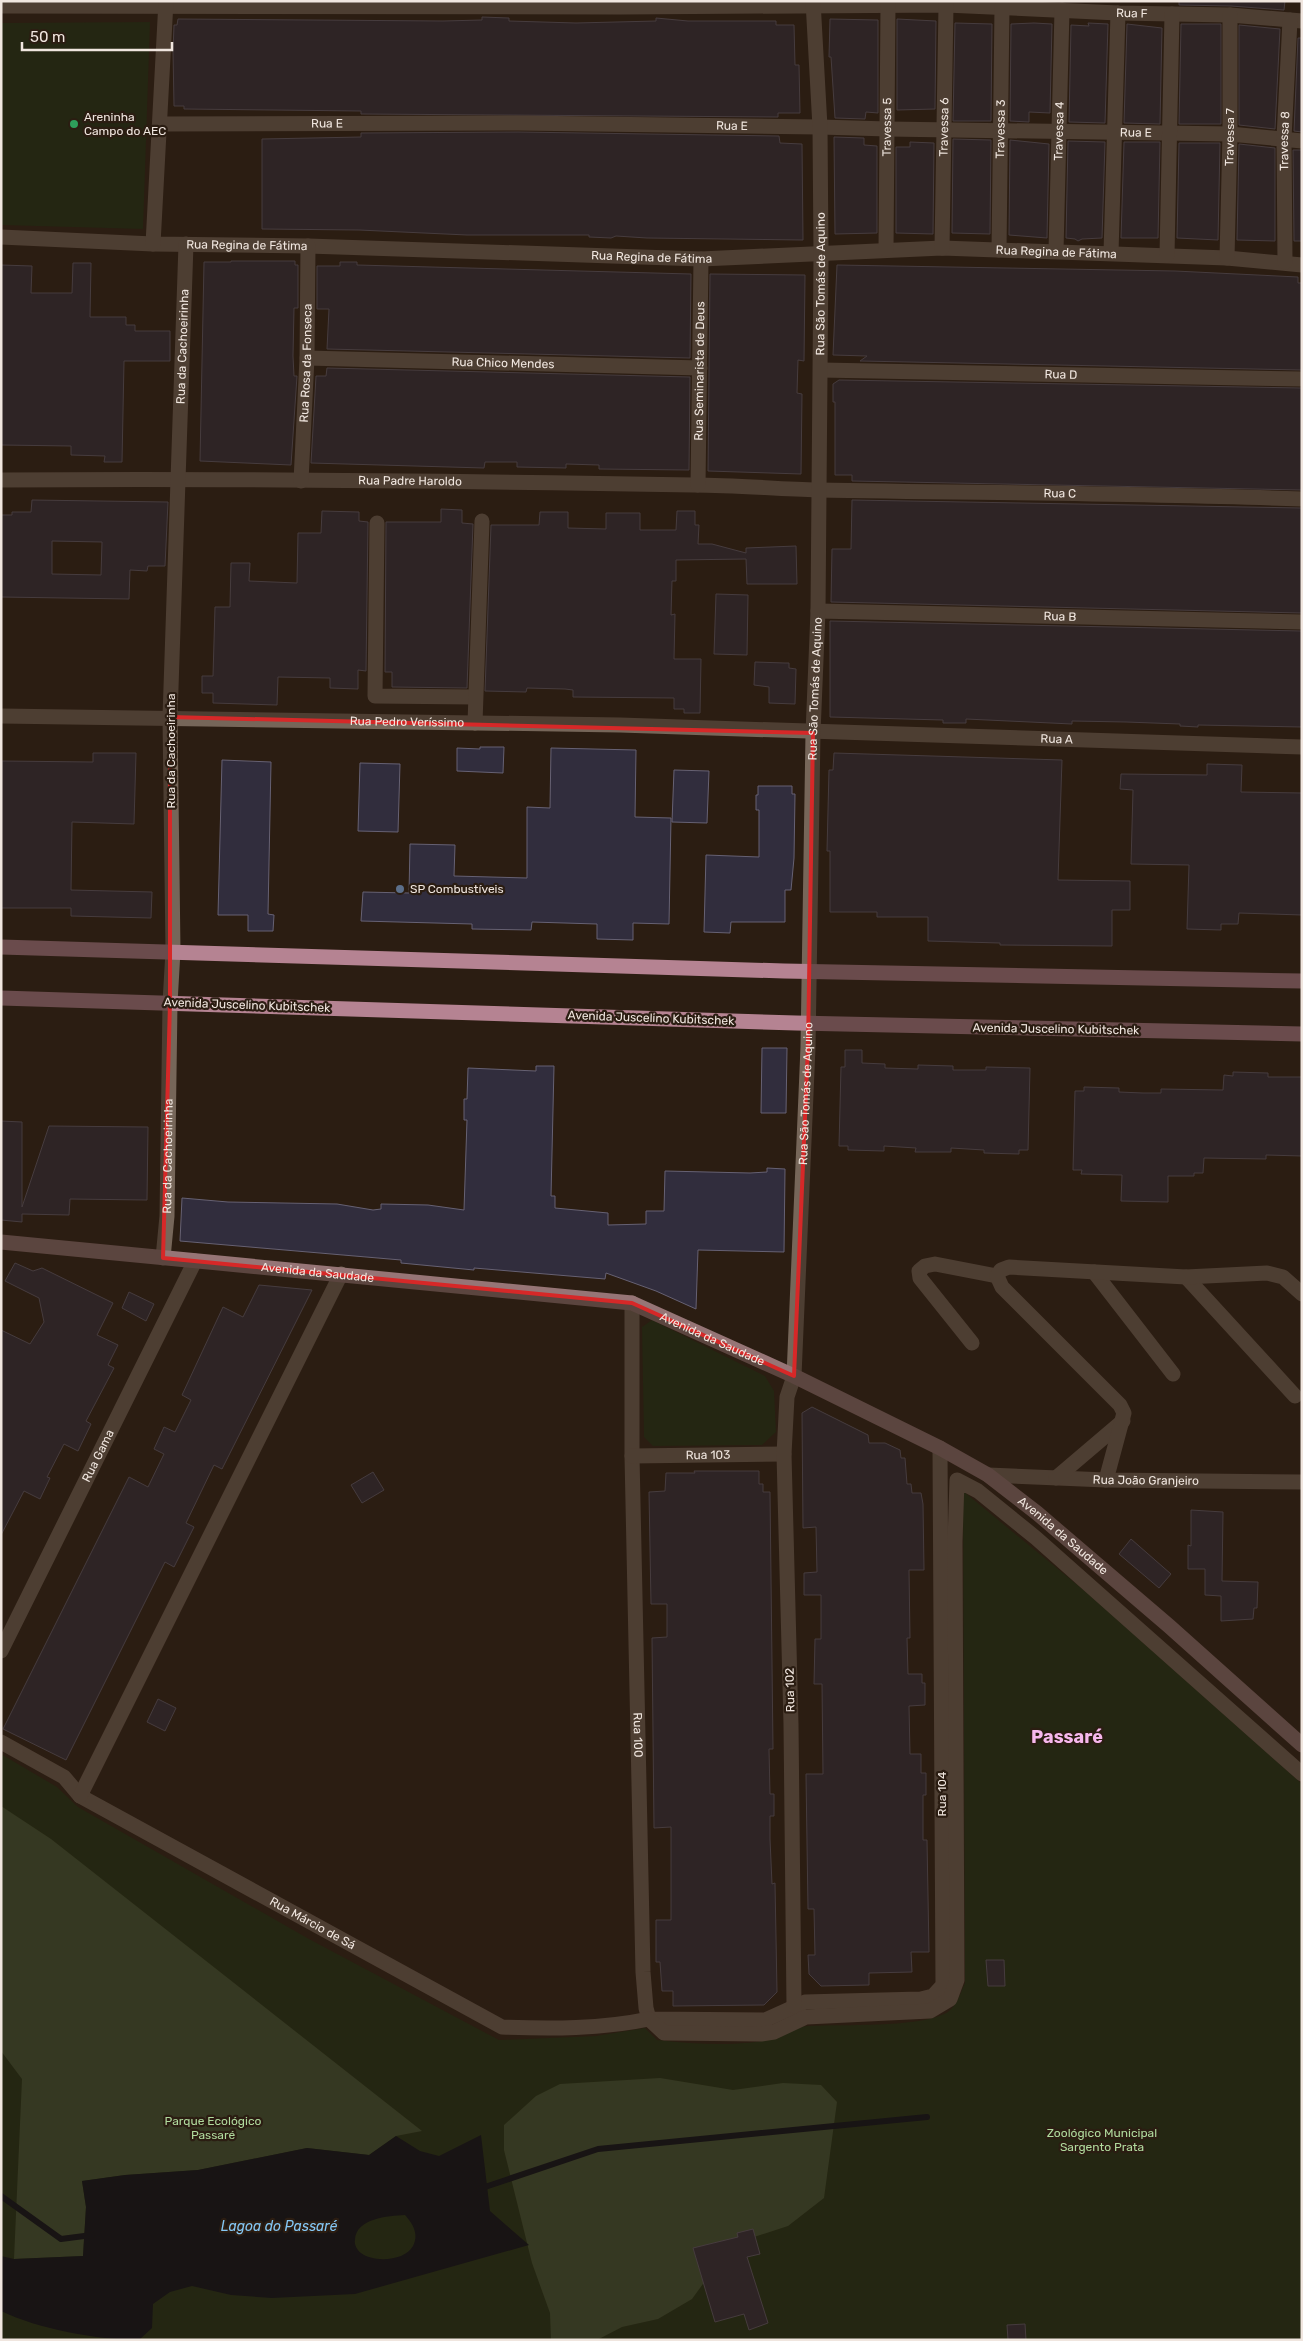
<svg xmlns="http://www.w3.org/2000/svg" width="1303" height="2341" viewBox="0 0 1303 2341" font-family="Rubik,sans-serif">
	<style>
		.green { fill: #1c3112 }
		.forest { fill: #415935 }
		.water { fill: #000a17; fill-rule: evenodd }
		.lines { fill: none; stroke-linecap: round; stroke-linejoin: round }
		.stream { stroke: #000a17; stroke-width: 6 }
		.building { fill: #312d3d; stroke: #666173; fill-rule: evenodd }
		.street { stroke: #766659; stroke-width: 15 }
		.secondary { stroke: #967576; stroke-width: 15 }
		.primary { stroke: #b58392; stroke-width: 15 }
		.marked { fill: none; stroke: #d62828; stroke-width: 4; stroke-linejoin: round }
		.leisure-dot { fill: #2e9e5b; stroke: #2b1d12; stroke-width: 2 }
		.service-dot { fill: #5c6f8a; stroke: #2b1d12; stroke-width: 2 }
		.labels { text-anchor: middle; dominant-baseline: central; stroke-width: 4.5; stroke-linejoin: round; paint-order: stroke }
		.street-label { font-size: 12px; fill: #f0e6df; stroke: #2b1d12 }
		.poi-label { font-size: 12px; fill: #f0e6df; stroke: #2b1d12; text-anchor: start }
		.park-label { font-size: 12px; fill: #b0da9d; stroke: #2b1d12 }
		.water-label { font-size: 14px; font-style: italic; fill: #85c7f4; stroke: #2b1d12 }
		.district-label { font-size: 18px; font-weight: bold; fill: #f6b7ed; stroke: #2b1d12 }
	</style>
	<rect width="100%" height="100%" fill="#2b1d12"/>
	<g class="green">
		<path d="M150 22 143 229 1 225V23Z"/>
		<path d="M652 1320 765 1376 774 1391 776 1432 762 1445 653 1446 644 1437 642 1327Z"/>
		<path d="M963 1491 1086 1592 1302 1784V2340H1V1754L57 1787 78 1807 309 1939 499 2040 596 2036 645 2028 657 2040 667 2041C697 2044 731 2046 762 2041 778 2039 793 2027 808 2026 844 2024 913 2028 944 2014 956 2009 960 1994 965 1983Z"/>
	</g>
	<g class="forest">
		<path d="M1 1806 51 1839 422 2131 396 2136 369 2155 307 2148 198 2170 125 2175 82 2181 86 2207 83 2256 14 2259 22 2079 1 2051Z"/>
		<path d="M660 2078 733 2090 783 2083 821 2085 837 2102 824 2198 788 2226 723 2247 708 2277 692 2299 658 2319 622 2327 597 2340H551L550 2313 532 2263 504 2150V2125L536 2096 560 2084Z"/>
	</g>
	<path class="water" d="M481 2135 490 2211 529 2245 355 2294 272 2298 231 2295 192 2286 170 2292 153 2304 152 2328 139 2340C98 2340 38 2329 1 2311V2256L14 2259 83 2256 86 2207 82 2181 125 2175 198 2170 307 2148 369 2155 396 2136 420 2151 439 2156ZM405 2215C413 2224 419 2234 413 2246 405 2261 374 2263 361 2253 357 2250 354 2244 355 2240 356 2218 388 2216 405 2215Z"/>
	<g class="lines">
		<g class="stream">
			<path d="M479 2189 598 2149 927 2117"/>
			<path d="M1 2196 61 2239 92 2235"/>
		</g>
	</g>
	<g class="building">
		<path d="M1179 1H1285L1284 10 1231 6 1179 5Z"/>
		<path d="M482 17 509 18V21L576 23 656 21V18L688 21H776V25H794L795 65H799L800 113H778V117L361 114V111L184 109V106H174L173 51 174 25H177L178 19 443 21 482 20Z"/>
		<path d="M830 19 878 20V113L866 112 865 119 835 118 831 57H829Z"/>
		<path d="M897 19 936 21 935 109 897 110Z"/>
		<path d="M955 23 992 24 991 121H953Z"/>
		<path d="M1034 23 1052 24 1050 113 1029 112V122L1010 121 1011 24Z"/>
		<path d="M1088 23 1108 24 1105 123 1069 122 1071 25 1089 26Z"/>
		<path d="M1127 24 1162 28 1160 124 1124 123Z"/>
		<path d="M1181 24H1221V124H1179Z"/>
		<path d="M1239 25 1280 29 1275 129 1239 125Z"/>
		<path d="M1298 38H1302V132L1294 131Z"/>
		<path d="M518 132 779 136 780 143 802 144 803 240 647 238 616 236 611 238 589 237V235H467L359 230 262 229V139L361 137V133Z"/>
		<path d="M834 137 864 138V145L877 146V233L835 234Z"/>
		<path d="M953 139 991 140 990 234 952 233Z"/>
		<path d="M1010 140 1049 144 1047 238 1009 235Z"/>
		<path d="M1068 141 1105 142 1102 238 1082 239 1078 241 1075 239 1066 238Z"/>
		<path d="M910 142 934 143 933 234 896 233V147H910Z"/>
		<path d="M1124 142H1160L1158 238H1121Z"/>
		<path d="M1179 143H1220L1218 240 1177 238Z"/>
		<path d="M1239 144 1275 148V241L1237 240Z"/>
		<path d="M1293 150H1302V241H1294Z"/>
		<path d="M231 261H295V265H298V308H294L293 356 294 376H297L291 465 200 461 204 262H231Z"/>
		<path d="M340 262H357V265L691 274 690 358 327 349 329 309H317V266H340Z"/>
		<path d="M73 263H91L90 317H126V325H135V331H170V361H124L122 462H104L105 456 71 455V446L1 445V265L32 266 31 293H72Z"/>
		<path d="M837 265 1175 271 1298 277V283H1302V370L860 361 867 356 833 355Z"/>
		<path d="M710 274 805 275 804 361 798 360 797 393 802 394 801 474 708 471Z"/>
		<path d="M327 368 690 377 689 470 599 469V465L566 464V468L517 467V462H485L484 468 311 463 316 376H326Z"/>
		<path d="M839 380 1302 388V490L852 481V475H835V402H833V384Z"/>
		<path d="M32 500 168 502 165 566H148L147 571 130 570 129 599 1 597V515H12V512H31ZM52 541 102 542 101 575 52 574Z"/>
		<path d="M852 500 1302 508V613L831 602 832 549H851Z"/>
		<path d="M441 509 462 510V523L473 524 467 688 392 687V672H385L386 522H441Z"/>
		<path d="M322 511 359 512V521L368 522 366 671 358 670V689L330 688V678L278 677 277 705 213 703V693H202V676H213L215 607H230L231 563H250L249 581 297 583 298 533H321Z"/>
		<path d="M677 511H695V525H699L698 544H712L746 553V548L796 546 797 584H747L746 559 676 560V581H672L671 615 675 614 674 659H701L700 713H684V709H674V698L573 697V690L565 689 527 688 526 692 485 691 491 525H539L540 512H568V528L606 529V513H640V530H676Z"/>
		<path d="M716 594 748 595 747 655 714 654Z"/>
		<path d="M830 621 1302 631V727L1198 725V727L1180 726V724L1126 722 1072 721V724L966 719V723H943V720L830 717Z"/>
		<path d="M755 662 785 663H789V668L796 669 795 704 769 703V687L754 685Z"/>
		<path d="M480 747H504L503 773 457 771V748L480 749Z"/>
		<path d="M551 748 636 750 635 817 671 818 669 924 633 923V940L597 939V924L532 922 531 930 472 929V924L361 921 363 892 409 893 410 844 455 845 454 876 527 878V807L550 808Z"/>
		<path d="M93 753H136L134 824 72 822 71 890 152 892 151 918 71 916V908H1L2 761 93 762Z"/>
		<path d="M834 753 1062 760 1058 880 1130 881V910H1112V946L1000 945V943L928 941V917H877V912H830V851H827L829 770H833Z"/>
		<path d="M222 760 271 762 268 914 274 915 273 931H248V915H218Z"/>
		<path d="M360 763 400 764 398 832 358 831Z"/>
		<path d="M1207 764 1242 765 1241 792 1302 793V915L1239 913 1238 924H1221V930L1187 929 1189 865 1131 864 1133 790 1120 789 1121 774 1207 775Z"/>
		<path d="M674 770 709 771 707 823 672 822Z"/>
		<path d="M758 786H792V794H795L794 858 791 890H785V922H731L730 933 704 932 706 855 759 857V810H756V795H758Z"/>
		<path d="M762 1048H787L786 1113H761Z"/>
		<path d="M845 1050H862V1063L885 1064V1068L918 1069V1065L953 1066V1070H986V1067L1030 1068 1028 1150H1019V1154L984 1153V1150L951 1148V1152H915L916 1148 884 1146V1151L848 1150V1146H839L841 1067H845Z"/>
		<path d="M536 1066H554L551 1196H555V1208L608 1213V1225L646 1224V1211H664L665 1171 750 1173 767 1172V1168L785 1169 784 1252 698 1250 696 1309 656 1291 606 1273 605 1279 474 1268V1270L401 1263V1260L180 1241 182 1198 228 1202 337 1204 373 1210 381 1209V1204L428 1205 464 1210 467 1120H464V1099H467L468 1068 536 1071Z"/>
		<path d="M1233 1072 1268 1073V1077H1302V1156L1266 1155V1159L1204 1158 1203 1173H1194V1176H1168V1202L1121 1201 1122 1175 1081 1174 1082 1170H1073L1075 1091H1084V1087L1119 1088V1092L1143 1093H1161V1089L1223 1090 1224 1075 1233 1076Z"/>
		<path d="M1 1121 22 1122V1207L49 1126 148 1127 147 1200 70 1199 69 1215 22 1214V1222L1 1220Z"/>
		<path d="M15 1263 33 1271 42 1268 113 1303 97 1335 118 1345 108 1365 114 1368 86 1421 91 1424 78 1451 64 1444 47 1477 50 1478 40 1499 24 1491 1 1535V1330L30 1344 44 1322 39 1298 5 1281Z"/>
		<path d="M259 1285 312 1290 222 1469 214 1465 186 1523 194 1527 174 1567 165 1562 66 1760 3 1729 129 1477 148 1487 164 1454 154 1449 164 1427 175 1432 191 1400 182 1395 223 1307 243 1317Z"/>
		<path d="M129 1292 154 1304 146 1321 122 1308Z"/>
		<path d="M812 1407 868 1435 869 1443H885L900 1450 901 1458H905L907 1484H911L912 1493H921L923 1504 924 1570H909L910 1638H907L908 1674H922V1683H925V1705L909 1706 910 1754H921V1773H926V1795H923V1840H927L929 1952H911L912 1972 869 1973V1985L821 1986 809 1974 808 1955H815L814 1909H808L806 1774H823L822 1684H814L815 1639H821V1595H804V1573L817 1572 816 1527 803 1528 802 1413Z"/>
		<path d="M694 1471H759V1484H763V1492H770L773 1749H769L770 1794H774V1816H770V1839L772 1884 775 1883 777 1992 764 2005 673 2006V1991H662L660 1962H656V1920H671V1827L654 1828 652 1638 667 1637V1604H651L649 1492 665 1491 666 1473H695Z"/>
		<path d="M373 1472 384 1490 362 1503 351 1485Z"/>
		<path d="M1191 1510 1223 1512 1222 1581 1258 1582 1257 1608H1254L1253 1619 1221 1621V1596L1205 1595V1569H1188V1545L1191 1546Z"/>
		<path d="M1131 1539 1171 1574 1159 1588 1119 1554Z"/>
		<path d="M158 1699 176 1708 165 1731 147 1722Z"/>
		<path d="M986 1960H1004L1005 1986H988Z"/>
		<path d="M753 2229 760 2254 747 2257 768 2323 749 2330 744 2314 715 2322 693 2248 738 2237 737 2233Z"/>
		<path d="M1025 2324 1026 2340H1008L1007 2325Z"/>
	</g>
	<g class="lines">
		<g class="street">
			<path id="s1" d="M1 6 620 7 946 5 1118 13 1230 15 1302 21"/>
			<path id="s2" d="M161 124 518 123 820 127 888 129 1230 134 1302 141"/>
			<path id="s3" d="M1 237 153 244 308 246 701 259 942 248 1227 258 1302 265"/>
			<path d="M153 244 166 1"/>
			<path id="s4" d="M942 248 946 5"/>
			<path id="s5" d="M886 249 888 5"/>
			<path id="s6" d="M999 250 1002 7"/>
			<path id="s7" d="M1056 251 1062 10"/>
			<path d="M1111 253 1118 13"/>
			<path d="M1167 255 1172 14"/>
			<path id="s8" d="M1227 258 1230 134V15"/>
			<path id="s9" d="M1285 262 1284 138 1290 20"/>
			<path id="s10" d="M307 358 700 368"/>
			<path id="s11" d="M821 370 1302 379"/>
			<path id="s12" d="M1 480C232 478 463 481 694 485 735 485 777 489 818 490 979 493 1141 493 1302 499"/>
			<path id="s13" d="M301 481 307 358 308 246"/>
			<path id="s14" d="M698 485 701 259"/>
			<path d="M377 523 375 696 475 697"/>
			<path id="s15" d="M818 611 1302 622"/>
			<path id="s16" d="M1 716 620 725 1302 747"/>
			<path d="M475 723 482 521"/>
			<path id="s17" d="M163 1258 167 1216 170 1003 173 951 170 717 186 244"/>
			<path d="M1094 1272 1173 1374"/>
			<path d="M1186 1277 1295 1396"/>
			<path id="s18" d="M632 1303V1456L643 1972 646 2008 649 2019 765 2020 805 2002 921 1999 933 1996 943 1985 940 1448"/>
			<path d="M972 1343 920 1278 919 1271 925 1266 935 1264 997 1276"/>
			<path id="s19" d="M632 1456 784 1454"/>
			<path id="s20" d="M988 1475 1106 1480 1302 1482"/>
			<path d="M1056 1478 1123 1421"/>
			<path d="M1106 1480 1124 1413 1120 1405 1002 1287 997 1276 1001 1270 1009 1267 1186 1277 1267 1273 1283 1277 1302 1294"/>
			<path id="s21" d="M1 1651 195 1261"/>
			<path id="s22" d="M1 1742 64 1777 80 1796 502 2027C551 2029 601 2029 649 2019L664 2033 761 2034 774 2032 806 2017 930 2011 950 1999 957 1980 955 1542 957 1480 978 1491 1036 1538 1302 1774"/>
			<path d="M80 1796 341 1274"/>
			<path id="s23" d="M794 2006 791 1724 784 1454 787 1397 794 1376 808 1047 813 733 818 611 821 255 820 127 813 1"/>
		</g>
		<path class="secondary" id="s24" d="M1 1242 632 1303 794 1376 940 1448 988 1475 1037 1513 1169 1626 1302 1745"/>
		<g class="primary">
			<path d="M1 947 784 971 1302 981"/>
			<path d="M1 998 796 1023 1302 1034"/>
		</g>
	</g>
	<path d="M0 0H1303V2341H0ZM170 717 813 733 808 1047 794 1376 632 1303 163 1258 170 1003Z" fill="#2b1d12" fill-opacity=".55" fill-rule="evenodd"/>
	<path class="marked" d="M170 717 813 733 808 1047 794 1376 632 1303 163 1258 170 1003Z"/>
	<circle class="leisure-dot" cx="74" cy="124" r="5"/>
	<circle class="service-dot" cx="400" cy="889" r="5"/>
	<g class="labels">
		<g class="street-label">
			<text stroke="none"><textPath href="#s1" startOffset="1131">Rua F</textPath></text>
			<text stroke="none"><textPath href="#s2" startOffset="166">Rua E</textPath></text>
			<text stroke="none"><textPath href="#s2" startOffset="571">Rua E</textPath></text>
			<text stroke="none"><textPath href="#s4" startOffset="121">Travessa 6</textPath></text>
			<text stroke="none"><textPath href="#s5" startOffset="122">Travessa 5</textPath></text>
			<text stroke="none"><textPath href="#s6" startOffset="121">Travessa 3</textPath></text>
			<text stroke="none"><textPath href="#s7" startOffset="120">Travessa 4</textPath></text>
			<text stroke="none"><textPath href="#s2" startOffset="975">Rua E</textPath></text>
			<text stroke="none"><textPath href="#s8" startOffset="121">Travessa 7</textPath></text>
			<text stroke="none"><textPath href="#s9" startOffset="121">Travessa 8</textPath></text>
			<text stroke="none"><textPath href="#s3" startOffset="246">Rua Regina de Fátima</textPath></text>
			<text stroke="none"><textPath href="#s3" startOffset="1056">Rua Regina de Fátima</textPath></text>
			<text stroke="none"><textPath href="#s3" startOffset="651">Rua Regina de Fátima</textPath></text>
			<text stroke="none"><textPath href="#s23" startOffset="1724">Rua São Tomás de Aquino</textPath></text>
			<text stroke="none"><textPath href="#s17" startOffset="912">Rua da Cachoeirinha</textPath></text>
			<text stroke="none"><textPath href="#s10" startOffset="196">Rua Chico Mendes</textPath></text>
			<text stroke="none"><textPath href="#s13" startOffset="118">Rua Rosa da Fonseca</textPath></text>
			<text stroke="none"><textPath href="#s14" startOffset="114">Rua Seminarista de Deus</textPath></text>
			<text stroke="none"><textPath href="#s11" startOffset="240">Rua D</textPath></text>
			<text stroke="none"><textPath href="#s12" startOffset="409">Rua Padre Haroldo</textPath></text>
			<text stroke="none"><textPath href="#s12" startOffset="1059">Rua C</textPath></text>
			<text stroke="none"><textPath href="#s15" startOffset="242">Rua B</textPath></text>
			<text stroke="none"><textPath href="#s23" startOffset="1319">Rua São Tomás de Aquino</textPath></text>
			<text stroke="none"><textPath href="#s16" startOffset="406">Rua Pedro Veríssimo</textPath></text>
			<text stroke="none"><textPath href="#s16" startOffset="1056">Rua A</textPath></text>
			<text transform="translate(171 751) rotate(-90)">Rua da Cachoeirinha</text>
			<text transform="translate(247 1005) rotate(2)">Avenida Juscelino Kubitschek</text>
			<text transform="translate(651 1018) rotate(2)">Avenida Juscelino Kubitschek</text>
			<text transform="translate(1056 1029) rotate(1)">Avenida Juscelino Kubitschek</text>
			<text stroke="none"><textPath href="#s23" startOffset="914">Rua São Tomás de Aquino</textPath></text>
			<text stroke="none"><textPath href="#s17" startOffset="102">Rua da Cachoeirinha</textPath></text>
			<text stroke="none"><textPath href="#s24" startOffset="318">Avenida da Saudade</textPath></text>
			<text stroke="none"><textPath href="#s24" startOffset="722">Avenida da Saudade</textPath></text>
			<text stroke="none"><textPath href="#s19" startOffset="76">Rua 103</textPath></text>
			<text stroke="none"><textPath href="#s21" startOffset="218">Rua Gama</textPath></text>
			<text stroke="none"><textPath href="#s20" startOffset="158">Rua João Granjeiro</textPath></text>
			<text stroke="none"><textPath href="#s24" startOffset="1126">Avenida da Saudade</textPath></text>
			<text transform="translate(790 1690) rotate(-91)">Rua 102</text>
			<text stroke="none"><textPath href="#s18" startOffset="432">Rua 100</textPath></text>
			<text transform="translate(942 1794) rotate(-90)">Rua 104</text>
			<text stroke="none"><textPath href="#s22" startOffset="362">Rua Márcio de Sá</textPath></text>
		</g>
		<g class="poi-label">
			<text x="84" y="117">Areninha<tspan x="84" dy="14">Campo do AEC</tspan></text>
			<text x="410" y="889">SP Combustíveis</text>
		</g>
		<g class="park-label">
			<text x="213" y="2121">Parque Ecológico<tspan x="213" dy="14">Passaré</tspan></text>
			<text x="1102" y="2133">Zoológico Municipal<tspan x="1102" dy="14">Sargento Prata</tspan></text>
		</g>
		<g class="water-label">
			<text x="279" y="2226">Lagoa do Passaré</text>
		</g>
		<g class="district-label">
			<text x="1067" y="1737">Passaré</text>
		</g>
	</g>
	<rect width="1303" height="2341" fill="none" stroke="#f0e6df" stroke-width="5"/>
	<path d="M22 42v8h150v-8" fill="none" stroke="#f0e6df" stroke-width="2.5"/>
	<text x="30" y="42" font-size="15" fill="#f0e6df" stroke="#2b1d12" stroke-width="4" paint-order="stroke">50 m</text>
</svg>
